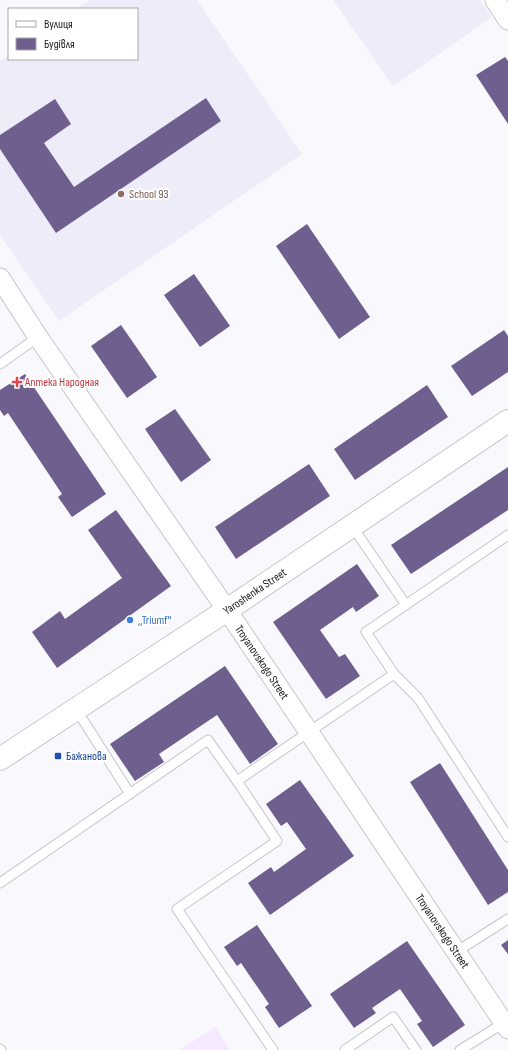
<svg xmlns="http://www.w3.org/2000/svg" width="508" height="1050" viewBox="0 0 508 1050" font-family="'Sofia Sans Condensed',sans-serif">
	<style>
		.built { fill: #eeecf9 }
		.industrial { fill: #f7e9fd }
		.building { fill: #6e5f8e }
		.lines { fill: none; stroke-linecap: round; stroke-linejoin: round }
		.service-casing { stroke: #c6c5ca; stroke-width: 11 }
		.minor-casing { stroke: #c6c5ca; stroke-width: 21 }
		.tertiary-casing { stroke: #c6c5ca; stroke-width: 24 }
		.service { stroke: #fff; stroke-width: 9 }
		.minor { stroke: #fff; stroke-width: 19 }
		.tertiary { stroke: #fff; stroke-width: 22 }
		.education-dot { fill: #8d6e63; stroke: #fff; stroke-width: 1.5 }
		.health-dot { fill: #e0444e; stroke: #fff; stroke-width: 1.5 }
		.shop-dot { fill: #3f7fe0; stroke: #fff; stroke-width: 1.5 }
		.transit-dot { fill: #1a4fb4; stroke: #fff; stroke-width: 1.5 }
		.labels { text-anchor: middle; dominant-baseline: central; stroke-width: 4; stroke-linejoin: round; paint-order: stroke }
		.education-label { font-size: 12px; fill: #785e54; stroke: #fff; text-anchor: start }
		.health-label { font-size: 12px; fill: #be3a42; stroke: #fff; text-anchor: start }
		.street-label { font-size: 12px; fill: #222224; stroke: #fff }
		.shop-label { font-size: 12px; fill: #366cbe; stroke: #fff; text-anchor: start }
		.transit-label { font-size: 12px; fill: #164399; stroke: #fff; text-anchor: start }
	</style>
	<rect width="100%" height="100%" fill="#f9f8fd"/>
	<g class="built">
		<path d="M89 0H197L302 154 59 321 0 235V61L9 55V59H137V9H76Z"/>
		<path d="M333 0H480L492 17 393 86Z"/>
	</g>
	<path class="industrial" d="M215 1027 230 1050H180Z"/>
	<g class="building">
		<path d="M505 57 508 61V124L476 75Z"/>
		<path d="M206 98 221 121 56 233 0 149V135L55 99 71 124 44 143 74 187Z"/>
		<path d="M307 224 370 317 339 339 276 246Z"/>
		<path d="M194 274 230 326 200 347 164 295Z"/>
		<path d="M121 325 157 377 127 398 91 346Z"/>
		<path d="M504 330 508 336V372L472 396 451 366Z"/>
		<path d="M25 374 106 494 72 517 58 497 62 494 8 413 4 416 0 410V390Z"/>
		<path d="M427 385 448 417 355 480 334 449Z"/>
		<path d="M175 409 211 460 181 482 145 429Z"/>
		<path d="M309 464 330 496 236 559 215 527Z"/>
		<path d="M508 467V510L411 574 391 545Z"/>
		<path d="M116 510 171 586 57 668 32 632 60 611 65 619 122 578 88 530Z"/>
		<path d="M357 564 379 596 356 612 353 607 320 630 339 657 345 654 360 676 326 699 273 622Z"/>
		<path d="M225 666 278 744 250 764 217 715 159 754 164 762 135 781 110 744Z"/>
		<path d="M440 763 508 870V892L488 905 410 782Z"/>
		<path d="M300 780 354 856 270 915 248 883 271 867 274 872 306 849 287 822 281 826 266 804Z"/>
		<path d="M257 925 312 1006 279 1028 265 1007 269 1004 241 963 237 966 224 947Z"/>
		<path d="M508 940V954L501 945Z"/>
		<path d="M407 941 465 1025 433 1047 417 1024 422 1021 400 989 372 1008 376 1013 354 1028 330 994Z"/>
	</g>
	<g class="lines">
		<g class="service-casing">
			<g id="service">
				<path d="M0 364 38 337"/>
				<path d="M352 526 406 605"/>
				<path d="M394 674 418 698 508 837"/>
				<path d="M76 709 130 794"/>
				<path d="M237 781 277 841 177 909 273 1050"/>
				<path d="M0 883 208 740 237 781 394 674 366 632 508 535"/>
				<path d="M456 952 508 919"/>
				<path d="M0 1049 1 1050"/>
				<path d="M345 1050 393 1017 416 1050"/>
				<path d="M460 1050 504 1023"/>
			</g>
		</g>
		<g class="minor-casing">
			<g id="minor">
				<path d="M495 0 508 20"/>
				<path id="s1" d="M0 278 38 337 227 610 508 1029"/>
			</g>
		</g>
		<g class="tertiary-casing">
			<g id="tertiary">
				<path id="s2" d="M0 759 227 610 508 421"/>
			</g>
		</g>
		<use href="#service" class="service"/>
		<use href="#minor" class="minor"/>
		<use href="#tertiary" class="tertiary"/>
	</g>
	<circle class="education-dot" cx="121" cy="194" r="4"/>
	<path class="health-dot" d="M15 376h4v4h4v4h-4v4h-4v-4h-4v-4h4z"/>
	<circle class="shop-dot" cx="130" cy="620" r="4"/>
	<rect class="transit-dot" x="54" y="752" width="8" height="8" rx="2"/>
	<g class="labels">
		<g class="education-label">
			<text x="129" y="194">School 93</text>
		</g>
		<g class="health-label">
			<text x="25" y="382">Аптека Народная</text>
		</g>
		<g class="street-label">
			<text stroke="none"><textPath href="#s2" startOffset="305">Yaroshenka Street</textPath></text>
			<text stroke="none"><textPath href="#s1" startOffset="465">Troyanovskogo Street</textPath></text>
			<text stroke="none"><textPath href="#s1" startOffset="789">Troyanovskogo Street</textPath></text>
		</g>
		<g class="shop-label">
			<text x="138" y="620">,,Triumf"</text>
		</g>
		<g class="transit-label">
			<text x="66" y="756">Бажанова</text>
		</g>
	</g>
	<rect x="8" y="8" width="130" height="52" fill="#ffffff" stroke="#a7a7a7"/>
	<rect x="16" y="21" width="20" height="6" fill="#ffffff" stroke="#a7a7a7"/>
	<text x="44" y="28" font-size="12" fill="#222224">Вулиця</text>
	<rect x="16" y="38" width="20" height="12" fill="#6e5f8e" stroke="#a7a7a7"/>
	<text x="44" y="48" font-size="12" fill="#222224">Будівля</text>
</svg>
